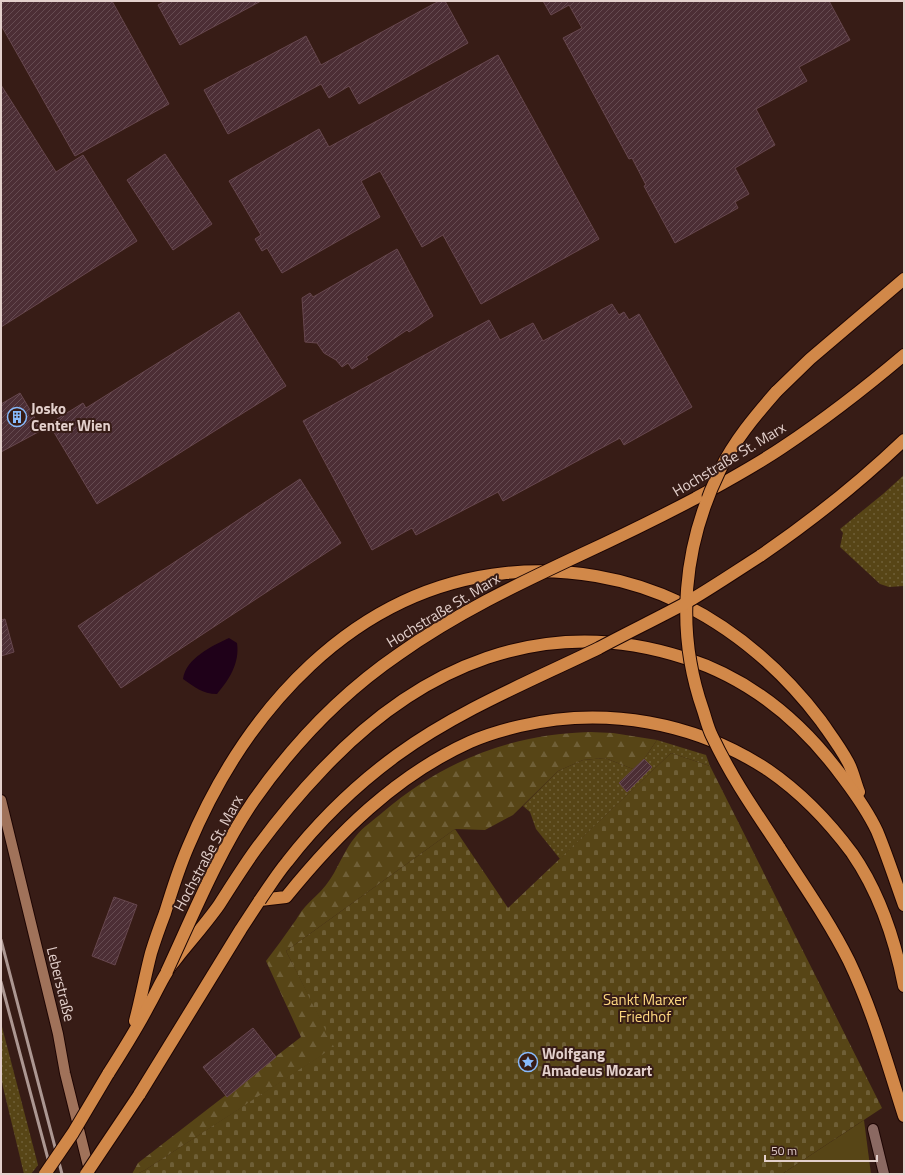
<svg xmlns="http://www.w3.org/2000/svg" width="905" height="1175" viewBox="0 0 905 1175" font-family="'Titillium Web',sans-serif">
	<style>
		.grass { fill: url(#grass-dots) }
		.forest { fill: url(#forest-firs) }
		.cemetery { fill: url(#cemetery-stones) }
		.garden { fill: #574516 }
		.water { fill: #1f0119 }
		.building { fill: url(#building-hatch); stroke: #67474e }
		.lines { fill: none; stroke-linecap: round; stroke-linejoin: round }
		.street-casing { stroke: #1d0503; stroke-width: 12 }
		.secondary-casing { stroke: #1d0503; stroke-width: 12 }
		.highway-casing { stroke: #1d0503; stroke-width: 14 }
		.street { stroke: #8b6962; stroke-width: 10 }
		.secondary { stroke: #a0725a; stroke-width: 10 }
		.highway { stroke: #d18849; stroke-width: 12 }
		.rail { stroke: #ac9792; stroke-width: 3 }
		.highway-bridge-casing { stroke: #1d0503; stroke-width: 14; stroke-linecap: butt }
		.highway-bridge { stroke: #d18849; stroke-width: 12 }
		.labels { text-anchor: middle; dominant-baseline: central; stroke-width: 4; stroke-linejoin: round; paint-order: stroke }
		.poi-label { font-size: 15px; font-weight: bold; fill: #e3d0cc; stroke: #371c16; text-anchor: start }
		.street-label { font-size: 15px; fill: #e3d0cc; stroke: #371c16 }
		.park-label { font-size: 15px; fill: #fed982; stroke: #371c16 }
	</style>
	<defs>
		<pattern id="grass-dots" width="8" height="8" patternUnits="userSpaceOnUse"><rect width="8" height="8" fill="#574516"/><path d="M2 2h.1M6 6h.1" fill="none" stroke="#6f5f37" stroke-width="1.8" stroke-linecap="round"/></pattern>
		<pattern id="forest-firs" width="22" height="20" patternUnits="userSpaceOnUse"><rect width="22" height="20" fill="#574516"/><path d="M5 1l3.5 6h-7zM16 11l3.5 6h-7z" fill="#6f5f37"/></pattern>
		<pattern id="cemetery-stones" width="16" height="16" patternUnits="userSpaceOnUse"><rect width="16" height="16" fill="#574516"/><path d="M2 7V4a2 2 0 0 1 4 0v3zM10 15v-3a2 2 0 0 1 4 0v3z" fill="#6f5f37"/></pattern>
		<pattern id="building-hatch" width="6" height="6" patternUnits="userSpaceOnUse"><rect width="6" height="6" fill="#4c2e35"/><path d="M-1 1l2-2M0 6l6-6M5 7l2-2" fill="none" stroke="#664b51"/></pattern>
	</defs>
	<rect width="100%" height="100%" fill="#371c16"/>
	<g class="grass">
		<path d="M904 475V586L889 587 880 584 840 547 843 533 840 529 883 494Z"/>
		<path d="M657 740 706 755 710 766 671 753 560 859 536 829 530 812 523 806 558 771 583 760 605 758 633 769 644 759Z"/>
		<path d="M1 1023 38 1165 31 1174H24L3 1087 1 1076Z"/>
	</g>
	<path class="forest" d="M590 732 613 733 657 740 644 759 633 769 605 758 583 760 558 771 513 815 485 830 455 829 286 951 335 1047 145 1170 137 1174H132L138 1163 301 1037 266 961C275 949 284 937 293 924 297 919 300 912 305 907 312 899 320 893 326 885 338 870 343 851 356 836 363 827 374 820 383 812 443 761 511 734 590 732Z"/>
	<path class="cemetery" d="M671 753 710 766 882 1108 782 1174H137L145 1170 334 1047 286 951 455 829 508 908Z"/>
	<path class="garden" d="M864 1120 871 1174H782Z"/>
	<path class="water" d="M229 638 237 643C240 663 229 680 217 694 202 694 195 687 183 679 186 658 212 646 229 638Z"/>
	<g class="building">
		<path d="M1 1H112L169 104 75 156 1 25Z"/>
		<path d="M166 1H261L180 45 158 5Z"/>
		<path d="M439 1H445L468 43 359 104 349 86 329 98 321 84 228 134 204 90 306 36 321 65Z"/>
		<path d="M543 1H829L850 40 799 67 807 81 756 109 775 145 735 168 749 194 735 202 738 208 675 243 644 186 646 185 632 158 629 159 563 38 582 28 569 5 551 15Z"/>
		<path d="M498 55 599 239 481 304 443 235 422 247 380 171 361 181 380 217 282 273 267 248 262 251 255 239 261 235 229 181 319 129 329 147Z"/>
		<path d="M1 85 56 172 83 155 137 241 1 327Z"/>
		<path d="M165 154 212 224 173 250 127 180Z"/>
		<path d="M397 249 433 316 409 332 407 330 366 357 368 359 352 369 348 363 342 367 336 360 324 353 317 343 305 342 302 298 310 293 313 297Z"/>
		<path d="M612 304 619 315 624 312 629 320 639 314 692 407 624 445 620 438 503 501 498 492 416 535 412 528 372 550 303 421 489 320 500 340 533 323 543 341Z"/>
		<path d="M239 312 286 386 132 483 97 504 49 424 83 403 86 408Z"/>
		<path d="M20 393 42 430 1 452V404Z"/>
		<path d="M300 479 341 543 121 688 78 626Z"/>
		<path d="M5 619 14 652 1 656V620Z"/>
		<path d="M644 759 652 767 627 792 619 783Z"/>
		<path d="M114 897 137 905 115 965 92 956Z"/>
		<path d="M253 1028 276 1057 227 1097 203 1067Z"/>
	</g>
	<g class="lines">
		<g class="street-casing">
			<path id="street" d="M873 1129 884 1174"/>
		</g>
		<g class="secondary-casing">
			<path id="secondary" d="M1 800 58 1034 65 1073 90 1174"/>
		</g>
		<g class="highway-casing">
			<g id="highway">
				<path d="M776 392 810 359 904 279"/>
				<path d="M696 498C725 482 755 466 783 447 825 419 865 388 904 355"/>
				<path d="M760 556C811 521 859 483 904 440"/>
				<path d="M779 847C803 884 829 921 849 961 873 1011 887 1063 904 1116"/>
				<path d="M135 1021C141 999 145 976 151 953 155 940 160 926 165 913 172 890 179 868 188 847 245 711 352 589 506 573 566 567 628 577 683 604 739 632 783 671 821 721 830 734 840 747 848 762 853 771 855 782 859 792"/>
				<path d="M108 1074C122 1052 136 1030 148 1007 155 995 160 983 167 972 170 965 176 960 180 954 193 938 207 922 219 905 231 886 243 867 256 849 276 822 298 795 321 771 419 666 544 612 685 658 751 679 804 724 844 779 856 795 868 812 877 831 887 855 895 880 904 905"/>
				<path d="M139 1095 241 929 260 900 286 897C337 834 395 776 470 742 486 735 503 730 520 726 605 706 695 722 768 770 800 792 829 822 852 853 879 892 895 940 904 986"/>
			</g>
		</g>
		<use href="#street" class="street"/>
		<use href="#secondary" class="secondary"/>
		<use href="#highway" class="highway"/>
		<g class="rail">
			<path d="M1 940 62 1174"/>
			<path d="M1 982 52 1174"/>
		</g>
		<g class="highway-bridge-casing">
			<g id="highway-bridge">
				<path d="M776 392C755 416 734 441 720 470 683 546 675 630 703 710 706 719 708 728 712 736 730 775 755 811 779 847"/>
				<path d="M260 900C269 887 277 874 287 862 318 822 356 785 397 755 459 710 531 681 599 648 627 633 656 619 684 604 710 589 735 572 760 556"/>
				<path d="M167 971C193 915 219 851 254 800 294 743 342 693 399 654 455 614 518 584 580 555 619 537 658 518 696 498"/>
				<path d="M45 1174 73 1133 108 1074"/>
				<path d="M86 1174 139 1095"/>
			</g>
		</g>
		<use href="#highway-bridge" class="highway-bridge"/>
	</g>
	<defs>
		<g id="building-ring" transform="scale(1)"><circle r="9.5" fill="#371c16" stroke="#88bafc" stroke-width="1.5"/><path d="M-4-6H4V6H1V3H-1V6H-4ZM-2.5-4.3h1.7v1.8h-1.7ZM.8-4.3h1.7v1.8H.8ZM-2.5-1h1.7V.8h-1.7ZM.8-1h1.7V.8H.8Z" fill="#88bafc"/></g>
		<g id="sight-ring" transform="scale(1)"><circle r="9.5" fill="#371c16" stroke="#88bafc" stroke-width="1.5"/><path d="M0-6L1.8-2.2L6-1.7L2.9 1.2L3.7 5.4L0 3.3L-3.7 5.4L-2.9 1.2L-6-1.7L-1.8-2.2Z" fill="#88bafc"/></g>
	</defs>
	<g fill-rule="evenodd">
		<use href="#building-ring" x="17" y="417"/>
		<use href="#sight-ring" x="528" y="1062"/>
	</g>
	<g class="labels">
		<g class="poi-label">
			<text x="31" y="408">Josko<tspan x="31" dy="17">Center Wien</tspan></text>
			<text x="542" y="1053">Wolfgang<tspan x="542" dy="17">Amadeus Mozart</tspan></text>
		</g>
		<g class="street-label">
			<text transform="translate(729 459) rotate(-31)">Hochstraße St. Marx</text>
			<text transform="translate(443 610) rotate(-31)">Hochstraße St. Marx</text>
			<text transform="translate(208 853) rotate(-62)">Hochstraße St. Marx</text>
			<text transform="translate(61 984) rotate(76)">Leberstraße</text>
		</g>
		<g class="park-label">
			<text x="645" y="999">Sankt Marxer<tspan x="645" dy="17">Friedhof</tspan></text>
		</g>
	</g>
	<rect width="905" height="1175" fill="none" stroke="#e3d0cc" stroke-width="4"/>
	<path d="M765 1155v6h112v-6" fill="none" stroke="#e3d0cc" stroke-width="2"/>
	<text x="771" y="1155" font-size="12" fill="#e3d0cc" stroke="#371c16" stroke-width="3" paint-order="stroke">50 m</text>
</svg>
